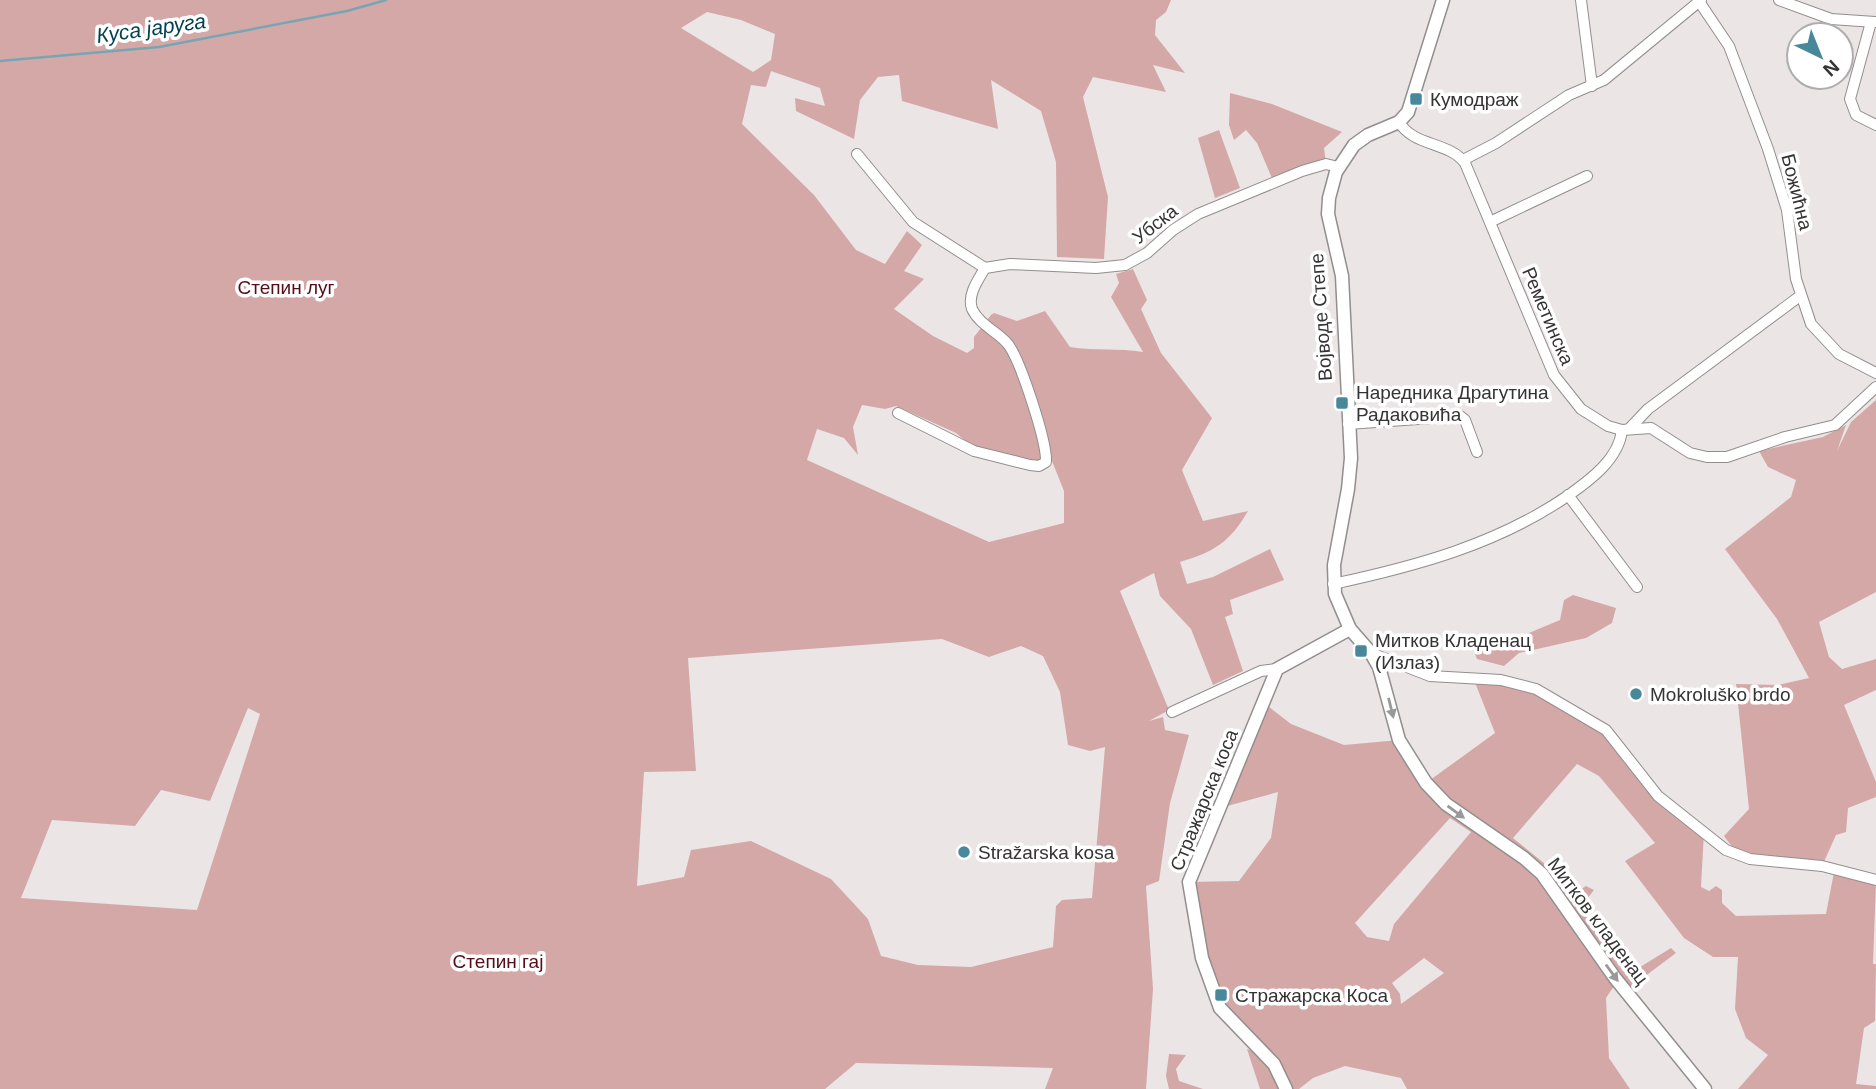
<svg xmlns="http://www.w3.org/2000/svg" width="1876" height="1089" viewBox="0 0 1876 1089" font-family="Helvetica,sans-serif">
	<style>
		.green { fill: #d5a8a8; fill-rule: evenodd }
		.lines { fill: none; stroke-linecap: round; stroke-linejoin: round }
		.stream { stroke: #77a5b3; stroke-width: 2.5 }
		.minor-casing { stroke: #938e8e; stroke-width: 12 }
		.tertiary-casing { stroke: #938e8e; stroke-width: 15 }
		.minor { stroke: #fff; stroke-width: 10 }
		.tertiary { stroke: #fff; stroke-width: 12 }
		.oneway { fill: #9a9999 }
		.poi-dot { fill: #47899a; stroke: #fff; stroke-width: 2.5 }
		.labels { text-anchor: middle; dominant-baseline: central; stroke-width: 7; stroke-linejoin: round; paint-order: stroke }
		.poi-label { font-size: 19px; fill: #353333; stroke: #fff; text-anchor: start }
		.street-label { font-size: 19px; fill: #353333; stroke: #fff }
		.park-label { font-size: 19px; fill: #550d17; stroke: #fff }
		.water-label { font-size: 21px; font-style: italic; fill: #034250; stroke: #fff }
	</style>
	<rect width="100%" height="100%" fill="#ebe5e5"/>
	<g class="green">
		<path d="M0 0H1171L1166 12 1156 20 1155 35 1185 73 1153 65 1166 92 1093 77 1083 97 1108 197 1104 259 1057 257 1056 162 1041 111 991 80 998 129 902 101 899 75 878 77 860 100 854 139 796 111 795 98 825 106 820 88 771 71 766 87 751 85 742 124 814 195 856 250 885 264 907 231 922 245 904 271 924 279 894 309 933 336 967 353 974 348V337L991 315 994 313 1017 321 1045 311 1070 347C1095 351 1118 348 1143 352L1111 297 1119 283 1116 274 1133 269 1147 300 1141 309 1161 353 1212 418 1182 470 1203 521 1248 511C1230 542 1214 552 1180 562L1187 584 1213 577 1270 549 1284 580 1230 600 1233 614 1225 617 1243 671 1213 685 1191 629 1160 596 1154 573 1120 591 1169 710 1149 721 1163 717 1165 730 1189 735 1170 803 1159 881 1146 886 1153 989 1146 1089H1045L1053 1068 856 1063 825 1089H0ZM707 12 741 20 775 34 771 60 753 72 681 28ZM862 405 885 409 896 406 956 433 974 448 1016 459 1052 461 1064 491V523L989 542 807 460 817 429 844 438 858 455 853 427ZM942 639 989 657 1021 646 1043 656 1060 692 1068 745 1090 751 1105 747 1092 898 1062 900 1056 906 1053 947 971 967 918 965 881 956 868 919 831 879 751 841 691 850 684 877 637 886 644 772 696 771 688 658ZM248 708 260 714 197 910 21 898 52 820 135 826 161 790 210 801Z"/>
		<path d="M1230 93 1272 104 1342 132 1324 148 1326 164 1274 183 1257 143 1246 130 1234 140 1229 125Z"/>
		<path d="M1219 130 1240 188 1215 198 1198 138Z"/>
		<path d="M1876 400V592L1819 622 1829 657 1842 669 1876 659V690L1844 705 1876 782V797L1848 808 1846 832 1836 835 1822 866 1736 852 1724 836 1749 809 1736 684 1778 685 1809 678 1777 619 1725 549 1791 497 1796 480 1768 467 1759 451 1823 437 1846 425 1837 451 1851 422Z"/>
		<path d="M1573 595 1616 608 1612 623 1586 638 1519 653 1504 666 1477 659 1469 638 1510 641 1560 620 1564 600Z"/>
		<path d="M1474 680 1518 684 1607 726 1647 782 1704 832 1701 887 1709 891 1716 886 1722 890V903L1736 916 1826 914 1834 872 1876 882 1873 964H1876L1875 1021 1864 1028 1856 1084 1876 1086V1089H1738L1768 1055 1746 1038 1735 1009 1738 957H1713L1684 938 1625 861 1655 843 1599 776 1577 764 1513 838 1555 872 1571 895 1586 886 1594 890 1580 908 1623 968 1632 972 1671 948 1676 953 1632 986H1614L1606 998 1609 1058 1630 1089H1407L1401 1078 1345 1066 1313 1078 1299 1089H1260L1247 1049 1261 1053 1220 1008 1189 882 1239 881 1271 838 1278 792 1220 808 1264 703 1291 724 1344 745 1399 740 1426 783 1495 733ZM1450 818 1471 832 1394 924 1389 941 1367 937 1355 923ZM1424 958 1444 973 1401 1004 1400 994 1392 983Z"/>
		<path d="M1169 1054 1186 1055 1176 1069 1179 1081 1203 1089H1169L1166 1076Z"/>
	</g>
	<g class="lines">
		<path class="stream" d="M0 61 159 47 347 11 386 0"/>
		<g class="minor-casing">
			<g id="minor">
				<path d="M1581 0 1592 86"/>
				<path d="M1698 0 1729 46 1768 149 1787 210 1796 279 1811 324 1839 354 1876 373"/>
				<path d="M1779 0 1831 19 1875 22"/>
				<path d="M1871 22 1850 99 1856 115 1876 125"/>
				<path d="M1399 122C1414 147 1448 141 1465 163L1554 375 1581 409 1608 426 1622 430 1651 428 1690 453 1707 457H1727L1785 437 1835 425 1876 387"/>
				<path d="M857 154 913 222 985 268 1010 264 1096 268 1125 265 1147 253 1173 230 1198 214 1302 171 1326 164 1338 167"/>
				<path d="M1463 160 1496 143 1569 95 1604 80 1701 0"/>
				<path d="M1492 221 1587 176"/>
				<path d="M898 413 974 451 1030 465 1039 466 1046 462C1047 442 1020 358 1007 343 996 331 979 324 972 309 967 295 978 280 985 268"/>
				<path d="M1348 424 1460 416 1465 420 1477 452"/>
				<path d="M1629 429 1648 409 1800 296"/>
				<path d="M1568 495 1637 587"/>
				<path d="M1333 584C1417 566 1498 544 1569 495 1590 480 1619 459 1622 430"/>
				<path d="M1371 653 1430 676 1501 680 1536 689 1606 730 1658 796 1726 850 1750 859 1822 866 1876 880"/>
				<path d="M1172 712 1261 671 1277 669"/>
			</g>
		</g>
		<g class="tertiary-casing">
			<g id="tertiary">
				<path d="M1443 0 1408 112 1399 122 1368 135 1354 145 1336 172 1329 198 1328 214 1342 276 1351 458 1348 489 1334 565 1335 594 1350 629 1371 653 1379 667 1399 740 1426 783 1446 804 1524 858 1542 874 1615 978 1705 1089"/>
				<path d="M1286 1089 1274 1064 1220 1008 1202 958 1189 882 1277 669 1350 629"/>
			</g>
		</g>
		<use href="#minor" class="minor"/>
		<use href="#tertiary" class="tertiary"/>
	</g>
	<defs><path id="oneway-solid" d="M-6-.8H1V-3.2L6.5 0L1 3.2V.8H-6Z" transform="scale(1.75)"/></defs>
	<g class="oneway">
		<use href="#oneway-solid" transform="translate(1391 708) rotate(76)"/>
		<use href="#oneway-solid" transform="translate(1456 812) rotate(36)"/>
		<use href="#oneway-solid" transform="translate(1612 973) rotate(54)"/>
	</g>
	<g class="poi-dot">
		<rect x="1409" y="92" width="14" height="14" rx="3.5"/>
		<rect x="1335" y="396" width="14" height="14" rx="3.5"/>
		<rect x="1354" y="644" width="14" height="14" rx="3.5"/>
		<circle cx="1636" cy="694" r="7"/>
		<circle cx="964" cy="852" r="7"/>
		<rect x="1214" y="988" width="14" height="14" rx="3.5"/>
	</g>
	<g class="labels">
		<g class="poi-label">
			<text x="1430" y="99">Кумодраж</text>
			<text x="1356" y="392">Наредника Драгутина<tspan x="1356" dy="22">Радаковића</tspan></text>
			<text x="1375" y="640">Митков Кладенац<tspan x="1375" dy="22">(Излаз)</tspan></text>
			<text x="1650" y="694">Mokroluško brdo</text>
			<text x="978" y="852">Stražarska kosa</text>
			<text x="1235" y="995">Стражарска Коса</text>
		</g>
		<g class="street-label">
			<text transform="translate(1797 192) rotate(76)">Божићна</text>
			<text transform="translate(1155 224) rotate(-38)">Убска</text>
			<text transform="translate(1548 316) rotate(67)">Реметинска</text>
			<text transform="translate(1321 317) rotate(-94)">Војводе Степе</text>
			<text transform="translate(1204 800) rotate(-68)">Стражарска коса</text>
			<text transform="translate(1598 921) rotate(53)">Митков кладенац</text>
		</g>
		<g class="park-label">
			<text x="286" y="287">Степин луг</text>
			<text x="498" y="961">Степин гај</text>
		</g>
		<g class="water-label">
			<text transform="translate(151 28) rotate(-8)">Куса јаруга</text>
		</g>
	</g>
	<g transform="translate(1820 56) rotate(137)"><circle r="33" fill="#ffffff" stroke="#aeadad" stroke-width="2"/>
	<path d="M0-5L12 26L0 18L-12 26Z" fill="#47899a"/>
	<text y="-10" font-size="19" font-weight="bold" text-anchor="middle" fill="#353333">N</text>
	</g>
</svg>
